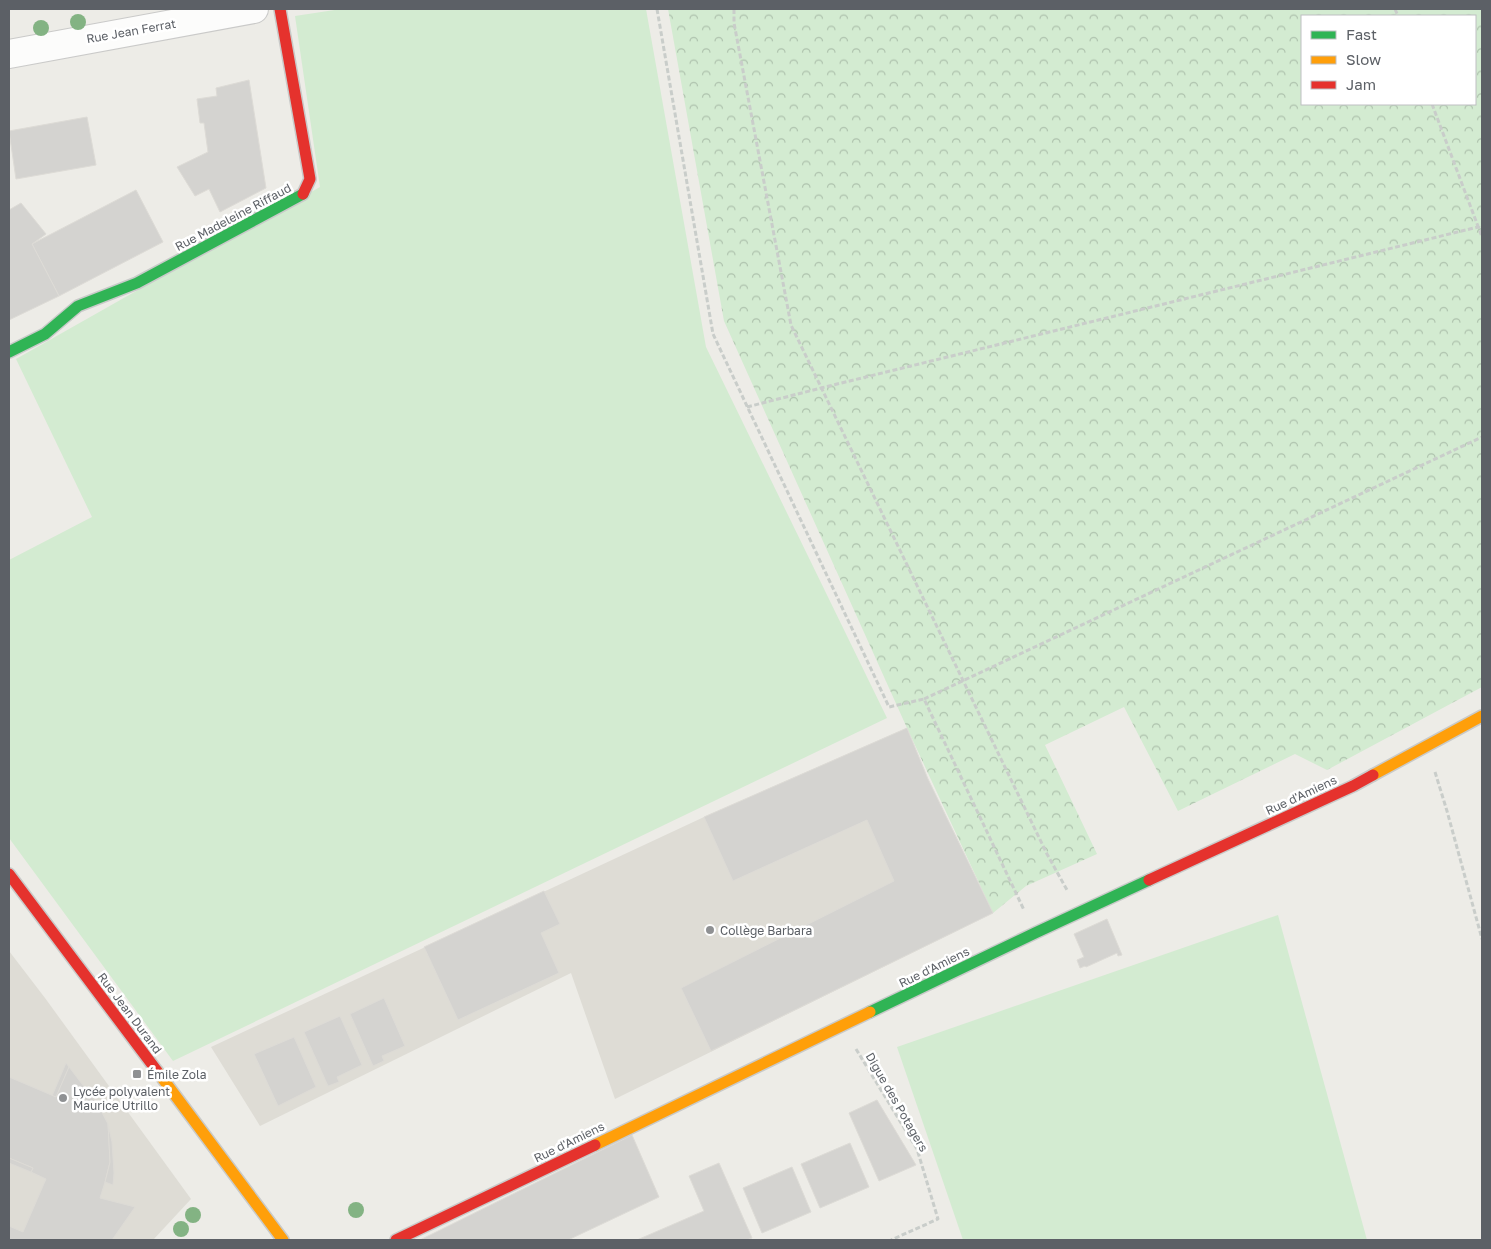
<svg xmlns="http://www.w3.org/2000/svg" width="1491" height="1249" viewBox="0 0 1491 1249" font-family="'Golos Text',sans-serif">
	<style>
		.education { fill: #dedcd5 }
		.park { fill: url(#park-crowns); fill-rule: evenodd }
		.garden { fill: #d3ebd1 }
		.building { fill: #d4d3d0; stroke: #dddbd6 }
		.lines { fill: none; stroke-linecap: round; stroke-linejoin: round }
		.street-casing { stroke: #cacac9; stroke-width: 30 }
		.fast-casing { stroke: #c9cac9; stroke-width: 14 }
		.slow-casing { stroke: #c9cac9; stroke-width: 14 }
		.jam-casing { stroke: #c9cac9; stroke-width: 14 }
		.path { stroke: #c9cdca; stroke-width: 3; stroke-dasharray: 5 2.5; stroke-linecap: butt }
		.street { stroke: #fcfcfb; stroke-width: 28 }
		.fast { stroke: #30b455; stroke-width: 11 }
		.slow { stroke: #ff9f0a; stroke-width: 11 }
		.jam { stroke: #e5322d; stroke-width: 11 }
		.tree { fill: #83b383 }
		.poi-dot { fill: #8f9193; stroke: #fff; stroke-width: 2 }
		.labels { text-anchor: middle; dominant-baseline: central; stroke-width: 5; stroke-linejoin: round; paint-order: stroke }
		.street-label { font-size: 12px; fill: #5c6066; stroke: #fff }
		.poi-label { font-size: 12px; fill: #5c6066; stroke: #fff; text-anchor: start }
	</style>
	<defs>
		<pattern id="park-crowns" width="20" height="18" patternUnits="userSpaceOnUse" patternTransform="scale(1.25)"><rect width="20" height="18" fill="#d3ebd1"/><path d="M2 6a3 3 0 1 1 6 0M12 15a3 3 0 1 1 6 0" fill="none" stroke="#aec2ad"/></pattern>
	</defs>
	<rect width="100%" height="100%" fill="#edece7"/>
	<g class="education">
		<path d="M907 728 928 779 993 913 615 1099 571 973 260 1126 211 1047 704 817Z"/>
		<path d="M9 951 45 998 191 1199 153 1240H9Z"/>
	</g>
	<path class="park" d="M668 9H1482V687L1327 770 1295 754 1178 811 1124 707 1045 745 1097 854 1026 886 993 913 907 728 724 321ZM1302 16H1475V104H1302Z"/>
	<g class="garden">
		<path d="M341 9H646L706 347 887 718 173 1061 9 838V560L92 517 16 359 320 187 295 16Z"/>
		<path d="M1278 915 1367 1240H963L897 1047Z"/>
	</g>
	<g class="building">
		<path d="M249 80 266 188 220 212 209 189 195 196 177 167 208 152 204 123H200L197 99 217 96 216 88Z"/>
		<path d="M87 117 96 165 16 179 9 131Z"/>
		<path d="M136 190 163 242 59 296 32 244Z"/>
		<path d="M21 203 46 234 32 244 59 296 9 320V210Z"/>
		<path d="M907 728 928 779 993 913 711 1051 681 988 894 881 867 820 733 881 704 817Z"/>
		<path d="M544 891 560 924 541 933 559 973 458 1020 424 947Z"/>
		<path d="M1107 919 1122 955 1118 956 1117 953 1086 967 1085 966 1080 968 1077 960 1084 957 1074 934Z"/>
		<path d="M384 998 405 1046 382 1056 384 1061 373 1066 350 1014Z"/>
		<path d="M340 1016 362 1065 337 1077 339 1082 328 1086 304 1032Z"/>
		<path d="M294 1037 316 1087 278 1106 254 1054Z"/>
		<path d="M66 1063 69 1067 56 1097 52 1096Z"/>
		<path d="M69 1067 98 1105 108 1124 110 1162 105 1182 100 1198 135 1207 112 1240H9V1226L23 1232 46 1179 31 1172 33 1168 9 1158V1077L56 1097Z"/>
		<path d="M877 1100 916 1165 879 1181 849 1113Z"/>
		<path d="M108 1124 112 1142 114 1173 113 1185 105 1182 110 1162Z"/>
		<path d="M632 1135 659 1197 568 1240H420Z"/>
		<path d="M850 1143 869 1187 820 1208 801 1164Z"/>
		<path d="M9 1158 33 1168 31 1172 9 1163Z"/>
		<path d="M719 1163 752 1238 746 1240H637L704 1211 689 1176Z"/>
		<path d="M792 1167 811 1212 762 1233 743 1188Z"/>
	</g>
	<g class="lines">
		<g class="street-casing">
			<path id="street" d="M9 54 254 9"/>
		</g>
		<g class="fast-casing">
			<g id="fast">
				<path d="M9 352 45 334 78 306 137 283 303 194"/>
				<path d="M870 1012 1035 933 1149 880"/>
			</g>
		</g>
		<g class="slow-casing">
			<g id="slow">
				<path d="M1373 775 1482 716"/>
				<path d="M157 1071 283 1240"/>
				<path d="M595 1145 870 1012"/>
			</g>
		</g>
		<g class="jam-casing">
			<g id="jam">
				<path d="M280 9 310 179 303 194"/>
				<path d="M9 874 157 1071"/>
				<path d="M1149 880 1353 786 1373 775"/>
				<path d="M396 1240 595 1145"/>
			</g>
		</g>
		<g class="path">
			<path d="M657 9 713 334 889 707 924 699 1024 910"/>
			<path d="M734 9V23L791 325 1047 854 1067 890"/>
			<path d="M1395 9 1398 16"/>
			<path d="M1432 104 1482 237"/>
			<path d="M747 407 821 388 1478 227 1482 229"/>
			<path d="M924 699 1482 437"/>
			<path d="M1435 772 1447 811 1482 939"/>
			<path d="M856 1049 917 1149 938 1219 891 1240"/>
		</g>
		<use href="#street" class="street"/>
		<use href="#fast" class="fast"/>
		<use href="#slow" class="slow"/>
		<use href="#jam" class="jam"/>
	</g>
	<g class="tree">
		<circle cx="78" cy="22" r="8"/>
		<circle cx="41" cy="28" r="8"/>
		<circle cx="356" cy="1210" r="8"/>
		<circle cx="193" cy="1215" r="8"/>
		<circle cx="181" cy="1229" r="8"/>
	</g>
	<g class="poi-dot">
		<circle cx="710" cy="930" r="5"/>
		<rect x="132" y="1069" width="10" height="10" rx="2.5"/>
		<circle cx="63" cy="1098" r="5"/>
	</g>
	<g class="labels">
		<g class="street-label">
			<text transform="translate(131 31) rotate(-10)">Rue Jean Ferrat</text>
			<text transform="translate(233 217) rotate(-28)">Rue Madeleine Riffaud</text>
			<text transform="translate(1301 795) rotate(-25)">Rue d'Amiens</text>
			<text transform="translate(934 967) rotate(-26)">Rue d'Amiens</text>
			<text transform="translate(130 1013) rotate(53)">Rue Jean Durand</text>
			<text transform="translate(897 1102) rotate(60)">Digue des Potagers</text>
			<text transform="translate(569 1142) rotate(-26)">Rue d'Amiens</text>
		</g>
		<g class="poi-label">
			<text x="720" y="930">Collège Barbara</text>
			<text x="147" y="1074">Émile Zola</text>
			<text x="73" y="1091">Lycée polyvalent<tspan x="73" dy="14">Maurice Utrillo</tspan></text>
		</g>
	</g>
	<rect width="1491" height="1249" fill="none" stroke="#5c6066" stroke-width="20"/>
	<rect x="1301" y="15" width="175" height="90" fill="#ffffff" stroke="#bebfc2"/>
	<rect x="1311" y="31" width="25" height="8" fill="#30b455" stroke="#bebfc2"/>
	<text x="1346" y="40" font-size="15" fill="#5c6066">Fast</text>
	<rect x="1311" y="56" width="25" height="8" fill="#ff9f0a" stroke="#bebfc2"/>
	<text x="1346" y="65" font-size="15" fill="#5c6066">Slow</text>
	<rect x="1311" y="81" width="25" height="8" fill="#e5322d" stroke="#bebfc2"/>
	<text x="1346" y="90" font-size="15" fill="#5c6066">Jam</text>
</svg>
